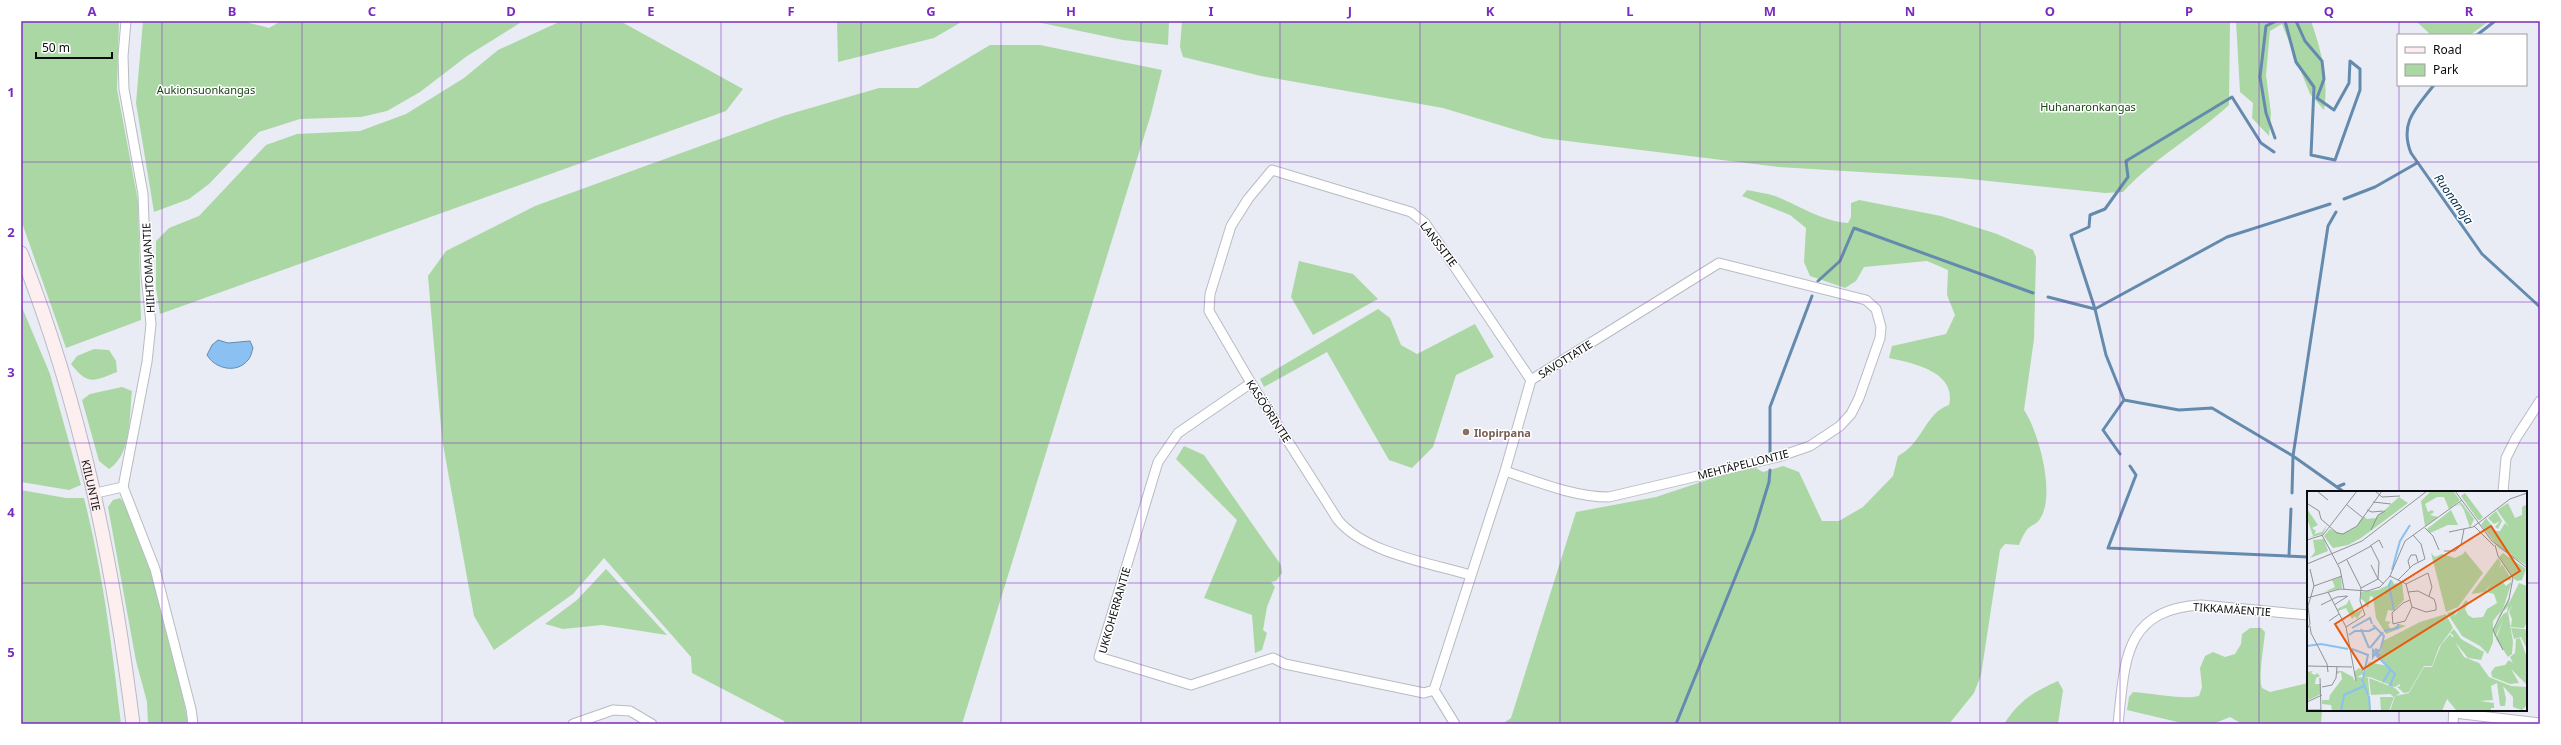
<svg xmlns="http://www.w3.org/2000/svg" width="2561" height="745" viewBox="0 0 2561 745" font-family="'Noto Sans',sans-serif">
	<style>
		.green { fill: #abd7a5 }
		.water { fill: #8ac1f2; stroke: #648bae }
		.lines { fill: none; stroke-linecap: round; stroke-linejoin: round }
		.stream { stroke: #648bae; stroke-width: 3 }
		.street-casing { stroke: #b8bbc3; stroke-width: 11 }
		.secondary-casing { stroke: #b8bbc3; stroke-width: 15 }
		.street { stroke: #fff; stroke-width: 9 }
		.secondary { stroke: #fdeef0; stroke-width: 13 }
		.grid { fill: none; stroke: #7b2cbf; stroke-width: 1; stroke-opacity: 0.55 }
		.education-dot { fill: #8d6e63; stroke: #fff; stroke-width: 1.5 }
		.labels { text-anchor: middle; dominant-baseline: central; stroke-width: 3; stroke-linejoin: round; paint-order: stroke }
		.park-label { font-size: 11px; fill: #164511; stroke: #fff }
		.street-label { font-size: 11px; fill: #0b0c0f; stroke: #fff }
		.education-label { font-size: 11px; font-weight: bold; fill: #785e54; stroke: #fff; text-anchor: start }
		.water-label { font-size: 12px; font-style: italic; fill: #032e4d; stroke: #fff }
		.inset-river { fill: none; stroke: #8ac1f2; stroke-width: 2 }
		.inset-road { fill: none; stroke: #909298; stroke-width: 1 }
		.view { fill: #e8590c; fill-opacity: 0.15; stroke: #e8590c; stroke-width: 2 }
		.inset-edge { fill: none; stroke: #0b0c0f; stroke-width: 2 }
		.neatline { fill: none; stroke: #7b2cbf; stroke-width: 1.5 }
		.grid-label { font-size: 13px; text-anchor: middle; font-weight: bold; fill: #7b2cbf }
	</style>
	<rect width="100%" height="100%" fill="#e9ecf4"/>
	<g class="green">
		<path d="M21 21H119L117 89 138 201 141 320 66 348 21 220Z"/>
		<path d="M143 21H242L269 28 281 21H523L467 56 420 92 387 111 361 117 300 119 259 132 209 184 189 199 154 212 136 103Z"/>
		<path d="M561 21H620L743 89 726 111 160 314 156 288V241L169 228 199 216 266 145 297 134 360 131 406 114 464 78 498 50Z"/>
		<path d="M963 21 934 38 838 62 837 21Z"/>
		<path d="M1032 21H1169L1168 45 1123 40Z"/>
		<path d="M1182 21H2230L2229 105C2195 136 2154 158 2123 192L2105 193 1960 178 1779 167 1543 138 1443 108 1261 76 1183 57 1180 47Z"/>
		<path d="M2236 21H2311C2321 49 2329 80 2324 110L2310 94 2282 24 2270 31 2266 75 2271 113 2269 136 2252 118 2253 103 2240 92Z"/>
		<path d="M2416 21H2489L2470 35H2431Z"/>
		<path d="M990 45H1040L1162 70 1151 114 962 724H785L784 721 692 673 691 657 604 558 573 594 494 650 474 616 442 439 428 276 446 251 535 206 783 116 879 88H918Z"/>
		<path d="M1747 190C1756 192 1766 193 1775 196 1799 205 1821 221 1848 223L1851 217V203L1859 200 1941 216 1997 234 2033 250 2036 257 2034 339 2024 410C2039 432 2056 495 2040 519 2037 524 2029 526 2026 531 2023 535 2021 540 2019 545L2005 544 2000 550 1981 675 1974 693 1949 724H1502L1511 718 1576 512 1656 497 1728 473 1756 468 1763 472 1783 466 1799 472 1822 521H1839L1863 507 1893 476 1898 456C1923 443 1925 413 1949 405 1957 372 1913 363 1889 358L1892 346 1946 334 1955 315 1947 295 1948 270 1927 261 1864 267 1856 281 1845 288 1810 276 1804 262 1806 228 1790 215 1742 196Z"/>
		<path d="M1299 261 1353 274 1378 299 1313 335 1291 297Z"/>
		<path d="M21 305 50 374 81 485 69 490 21 482Z"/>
		<path d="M1378 309 1390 318 1401 345 1417 354 1475 324 1494 357 1456 375 1433 447 1412 468 1389 460 1327 352 1264 387 1260 379Z"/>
		<path d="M94 349 109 350 116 361 117 372C94 381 88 386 71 364L77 356Z"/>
		<path d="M122 387 132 391C129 416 132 454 109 469L99 461 82 400 90 394Z"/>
		<path d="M1184 446 1204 455 1281 565 1282 573 1276 581 1271 582 1275 587 1267 607 1263 630 1267 633 1262 650 1255 653 1252 615 1204 598 1237 520 1176 459Z"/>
		<path d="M21 490 66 498H84C103 572 112 648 121 724H21Z"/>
		<path d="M120 498 125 504 150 568 180 679 188 724H148L147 702 136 661 108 507 113 500Z"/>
		<path d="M606 569 667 635 602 625 563 629 545 624 577 600Z"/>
		<path d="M2250 628H2261L2265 632C2264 646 2258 676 2262 688L2270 692 2308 683V710H2322L2321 724H2242L2230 717 2213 724H2186L2127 710 2129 697 2133 692C2153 693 2182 700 2199 696L2202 687 2200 668 2205 656 2213 652 2225 657 2235 654 2241 644 2242 634Z"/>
		<path d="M2058 681 2063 690 2058 724H2004C2019 701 2033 692 2058 681Z"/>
	</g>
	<path class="water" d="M218 340 228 343 250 341 253 348C252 351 251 357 248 360 237 374 215 369 207 355L212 345Z"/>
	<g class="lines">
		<g class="stream">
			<path d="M2285 21 2296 62 2314 87 2311 155 2335 160 2360 90V69L2350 61 2349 83 2334 110 2317 98 2324 79 2322 61 2305 41 2296 21"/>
			<path d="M2477 35 2495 21"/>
			<path d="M2434 85C2416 108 2399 123 2411 153L2482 254 2540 307"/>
			<path d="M2275 138 2266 113 2260 77 2266 26 2276 21"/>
			<path d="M2344 199 2375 187 2417 163"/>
			<path d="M1818 281 1840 261 1854 228 2033 293"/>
			<path d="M2048 297 2095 309 2227 237 2330 204"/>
			<path d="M2124 400 2179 410 2212 408 2293 456 2344 492"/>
			<path d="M1770 452V407L1812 296"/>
			<path d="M2120 454 2103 430 2124 400 2106 355 2095 309 2071 235 2089 227 2090 215 2105 209 2128 177 2126 161 2232 97 2261 143 2274 152"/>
			<path d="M2130 466 2136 475 2108 548 2308 557"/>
			<path d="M2337 487 2344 484"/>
			<path d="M2292 493 2293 456 2328 226 2336 212"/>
			<path d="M2289 556 2291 509"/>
			<path d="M1676 724 1754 531 1769 482 1770 470"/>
		</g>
		<g class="street-casing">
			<g id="street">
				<path d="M1251 383 1178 433 1158 462 1099 657 1191 685 1273 658 1285 664 1424 693 1434 690"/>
				<path d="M123 487 155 569 191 709 193 724"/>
				<path d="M2503 492 2506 458 2516 438 2540 401"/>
				<path d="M96 493 123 487 147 362 151 324 146 275 143 194 124 89 123 56 126 21"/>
				<path d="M1470 575C1430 563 1365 553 1338 520L1251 383 1209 311 1210 294 1231 226 1248 199 1272 170 1411 212 1425 223 1531 380"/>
				<path d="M2454 713 2540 723"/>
				<path d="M573 724 613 710 630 711 652 724"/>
				<path d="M1455 724 1434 690 1505 471 1531 380 1719 263 1866 300 1876 309 1881 327 1880 338 1859 398 1851 414 1840 426 1810 446 1778 457 1609 497C1574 497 1538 482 1505 471"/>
				<path d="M2118 724C2125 662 2123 609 2201 605L2308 615"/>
				<path d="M2453 724 2454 710"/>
			</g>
		</g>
		<g class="secondary-casing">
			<g id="secondary">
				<path id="s1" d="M21 253C81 405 113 563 133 724"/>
			</g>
		</g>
		<use href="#street" class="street"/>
		<use href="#secondary" class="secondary"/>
	</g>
	<path class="grid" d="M162 21V724M302 21V724M442 21V724M581 21V724M721 21V724M861 21V724M1001 21V724M1141 21V724M1280 21V724M1420 21V724M1560 21V724M1700 21V724M1840 21V724M1980 21V724M2120 21V724M2259 21V724M2399 21V35M2399 85V492M21 162H2540M21 302H2540M21 443H2540M21 583H2308M2526 583H2540M2399 710V724"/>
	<circle class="education-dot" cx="1466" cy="432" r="4"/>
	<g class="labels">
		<g class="park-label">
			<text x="206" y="89">Aukionsuonkangas</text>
			<text x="2088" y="106">Huhanaronkangas</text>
		</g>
		<g class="street-label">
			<text transform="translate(1439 244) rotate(53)">LANSSITIE</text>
			<text transform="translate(148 268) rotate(-93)">HIIHTOMAJANTIE</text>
			<text transform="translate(1565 359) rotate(-32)">SAVOTTATIE</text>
			<text transform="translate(1269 411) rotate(57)">KASÖÖRINTIE</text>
			<text transform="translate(1743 464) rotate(-14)">MEHTÄPELLONTIE</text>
			<text stroke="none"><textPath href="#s1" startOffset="243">KIILUNTIE</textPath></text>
			<text transform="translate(2232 609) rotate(4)">TIKKAMÄENTIE</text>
			<text transform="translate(1114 610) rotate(-74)">UKKOHERRANTIE</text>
		</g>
		<g class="education-label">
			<text x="1474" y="432">Ilopirpana</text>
		</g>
		<g class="water-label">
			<text transform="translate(2454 199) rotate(55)">Ruonanoja</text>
		</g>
	</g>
	<g transform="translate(2307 491)">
		<rect width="220" height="220" fill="#e9ecf4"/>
		<path d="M124 0H146L153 9 142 18 137 6H130L118 13 121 21 125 19 127 21 123 24 131 26 118 35 114 10ZM158 2 176 26 173 29H171L154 5ZM92 6 101 12 54 47 41 54 26 57 17 45 23 38 35 43 49 36 56 25 60 28 69 27ZM154 11 167 28 163 37 157 19 153 13 148 16ZM201 12 208 27 215 24V16L218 14 220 16V75L192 57 174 34 179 27 189 40H193L198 32 202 36 190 19ZM0 18 11 34 5 37 9 40 7 43 15 41 20 34 16 43 1 47 6 45 1 30ZM144 19 151 34H141L123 42 120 38ZM189 20 195 30 191 38 188 36 193 30 187 33 181 27ZM17 48 21 60 3 67 8 61 6 49ZM158 60 176 82 151 116 139 121 124 62 128 66 135 63 148 67 156 63ZM196 62 219 78 215 89 210 90 206 87 192 66ZM191 67 194 72 191 82 178 101 164 103ZM195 73 205 89 195 90 199 95 205 90 195 121 188 133 194 120 186 130V151L181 163 173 155 155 145 140 122 150 119 147 126 159 109 161 111 158 118 161 124 166 127 176 126 180 118 190 112 187 103 179 101ZM34 86 35 97 17 101 28 96 25 89ZM85 89 87 93 95 91 97 109 86 120 81 119 78 130 84 131 81 134 84 138 92 133 99 135 79 143 69 127 66 106 63 105 61 117 57 110 54 108V101L71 99 81 94ZM212 92 220 95V131L217 137 204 136 205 128 202 121 206 113 201 121 206 151 205 163 201 166 189 148 196 129 188 147 186 139 196 123 200 121 201 115 197 120V116L203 107 201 114ZM42 108 48 122 56 118 50 128 48 125 45 128 39 117 31 120 30 118 40 113ZM139 123 146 137 132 156 125 175H117L102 201 97 202 90 196 93 195V193L88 196 63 186 56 187 62 171 80 175 67 162 73 166 69 159 74 162 76 150 113 131ZM204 137 218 138 220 141V158L214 146 207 148ZM147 138 154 148 177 161 174 169 161 167 148 151 157 166 172 172 182 186 204 195 220 196V214L215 219 206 216V206L196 195 199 207 198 215H193L190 192 184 195 186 209 173 210 187 212V217H184V220L149 219 140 208 135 220H140H83L88 205 102 202 117 176H125L134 154 143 143 145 146 147 145 143 142ZM213 147 220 167V194L204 178 212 192 203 193 185 186 184 181 188 176 198 174 202 169 206 172 203 166 208 162 209 148ZM52 177 56 179V183L50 186 61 187 64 220H25L24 214 15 213V209H22L23 204 35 188 34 181 30 183V180H35L46 186 47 189 49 190 47 181ZM6 180 4 182 8 184 10 182 13 185 9 187 8 193H14V203L0 210V181ZM62 187 88 197 93 202 87 206 83 203 64 204ZM73 206H87L82 220H65H74Z" fill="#abd7a5"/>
		<path class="inset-river" d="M85 79 93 50 103 34M84 89 82 94 87 119M66 134 77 145 73 160 68 158M45 137 63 127 65 133M54 138 62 157M77 140 91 137V133M42 144 48 140H62L68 137M0 155 14 153 41 158M63 157 76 141M45 158 61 164 56 187M69 159 73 165 66 159V166L68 163 88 183 83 194 86 195M55 188 61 204M76 191 84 178M62 205 63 220M34 220 37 204 57 195"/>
		<path class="inset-road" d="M10 0 21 9M68 0 75 6 93 5M148 0 185 50 220 77M66 11 84 13M1 13 12 20 14 28 30 42 36 43 50 35 75 0M40 14 55 26M60 19 65 21 76 20M167 35 187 55M118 37 126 45 132 59M64 39 71 24 78 20M142 41 166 36 203 8 220 2M15 44 33 78 37 98M0 49 16 44 50 0M188 54 191 65 206 87 202 108 186 139 196 159M63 55 72 49 76 57M137 60H148L154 54 157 38M0 73 55 50 120 0M31 73 64 55 72 71 71 88M64 74 71 88 77 93M103 77 101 70 104 64H109L111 71M83 85 99 93 105 116 98 130 86 133 85 122 96 112 103 109M91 89 106 74 118 68 114 53 106 44M99 93 121 82 125 96 122 105M7 95 35 85M54 97 71 88M21 101 39 136 49 190M101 101 111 100 127 108 129 114V119L119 121 105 116M0 107 33 98 60 100 73 96 83 85 98 50 155 9M14 114 30 106 40 105M27 114 41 105M22 130 32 123M3 135 4 142 20 173 21 181M39 136 58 124 53 110 54 97 40 69M0 138 3 133 1 115 7 95 3 78M1 175 45 176M13 187 14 220M15 196 25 194 29 187 30 176M0 211 15 204M0 219H14"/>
		<path class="view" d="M184 35 213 80 56 178 28 133Z"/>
		<rect width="220" height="220" class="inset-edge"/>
	</g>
	<rect width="2561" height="745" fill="none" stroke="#ffffff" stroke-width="44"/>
	<rect x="2397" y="34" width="130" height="52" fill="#ffffff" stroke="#9d9e9f"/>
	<rect x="2405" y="47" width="20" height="6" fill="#fdeef0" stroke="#9d9e9f"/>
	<text x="2433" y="54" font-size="12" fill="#0b0c0f">Road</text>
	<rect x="2405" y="64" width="20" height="12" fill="#abd7a5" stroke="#9d9e9f"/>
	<text x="2433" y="74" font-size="12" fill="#0b0c0f">Park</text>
	<path d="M36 52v6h76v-6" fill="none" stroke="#0b0c0f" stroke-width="2"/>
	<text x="42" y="52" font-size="12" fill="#0b0c0f" stroke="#ffffff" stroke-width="3" paint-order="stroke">50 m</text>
	<rect x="22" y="22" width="2517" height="701" class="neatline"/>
	<g class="grid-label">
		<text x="92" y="16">A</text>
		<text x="232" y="16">B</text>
		<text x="372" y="16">C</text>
		<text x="511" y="16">D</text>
		<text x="651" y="16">E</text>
		<text x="791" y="16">F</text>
		<text x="931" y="16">G</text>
		<text x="1071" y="16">H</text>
		<text x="1211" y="16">I</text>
		<text x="1350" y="16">J</text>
		<text x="1490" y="16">K</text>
		<text x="1630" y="16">L</text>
		<text x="1770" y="16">M</text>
		<text x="1910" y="16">N</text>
		<text x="2050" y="16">O</text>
		<text x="2189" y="16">P</text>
		<text x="2329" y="16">Q</text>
		<text x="2469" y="16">R</text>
		<text x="11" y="97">1</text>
		<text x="11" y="237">2</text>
		<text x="11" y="377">3</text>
		<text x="11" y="517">4</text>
		<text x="11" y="657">5</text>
	</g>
</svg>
